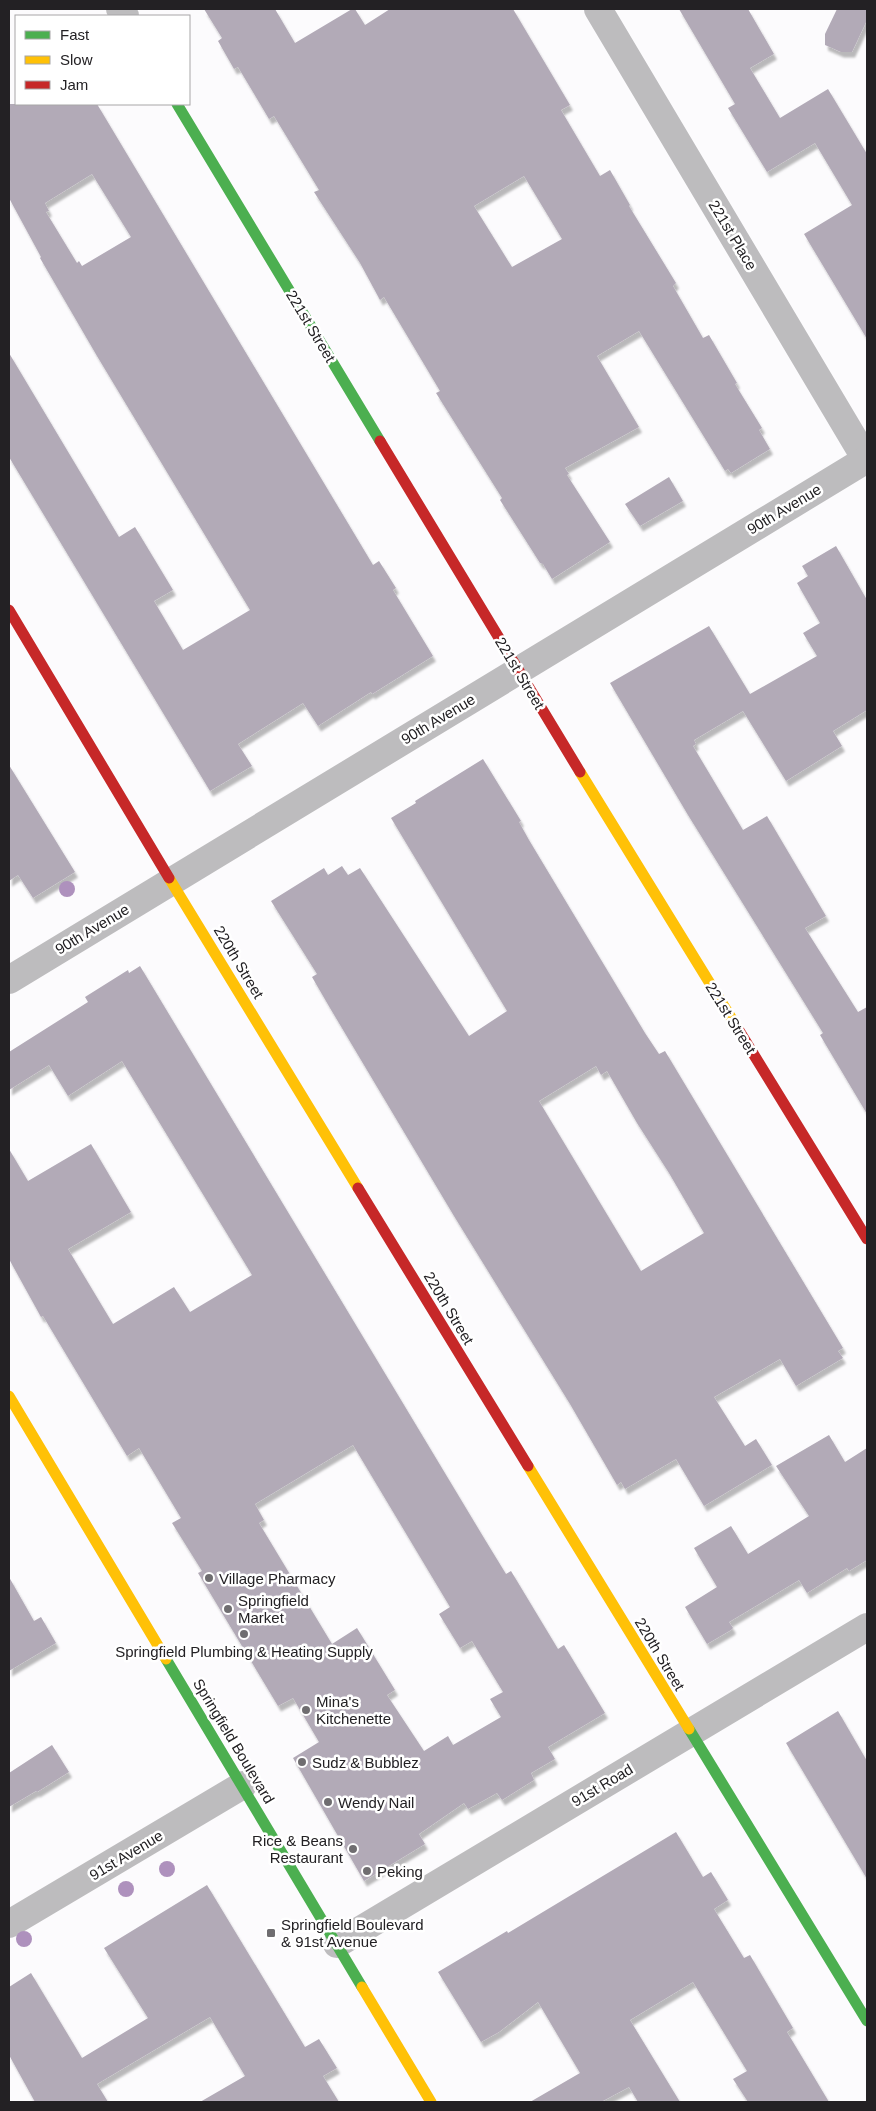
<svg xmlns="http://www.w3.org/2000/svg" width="876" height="2111" viewBox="0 0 876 2111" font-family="Arial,sans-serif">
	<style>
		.building { fill: #b2aab7; fill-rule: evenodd; filter: url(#shadow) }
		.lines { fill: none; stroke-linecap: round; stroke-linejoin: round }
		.street { stroke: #bdbcbe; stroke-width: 28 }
		.fast { stroke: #4caf50; stroke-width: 11 }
		.slow { stroke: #ffc107; stroke-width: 11 }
		.jam { stroke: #c62828; stroke-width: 11 }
		.tree { fill: #ae91bd }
		.poi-dot { fill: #6f6d70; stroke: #fff; stroke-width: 2 }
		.labels { text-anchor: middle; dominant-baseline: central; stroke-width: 5; stroke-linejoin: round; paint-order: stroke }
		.street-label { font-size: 15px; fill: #232124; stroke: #fff }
		.poi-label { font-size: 15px; fill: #232124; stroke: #fff; text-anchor: start }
	</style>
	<defs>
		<filter id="shadow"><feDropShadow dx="3" dy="5.5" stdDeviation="1" flood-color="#0004"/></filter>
	</defs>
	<rect width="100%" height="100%" fill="#fcfbfd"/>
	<g class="building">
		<path d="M204 9H275L295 43 352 9H355L365 25 390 9H513L570 105 561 110 600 176 610 170 630 205 629 206 676 283 673 286 703 338 709 335 737 383 735 384 762 428 759 430 770 449 731 473 728 469 725 471 639 331 597 356 639 427 565 468 569 474 567 475 610 542 552 579 543 564 540 563 500 500 502 498 436 393 440 391 384 297 380 300 360 263 314 192 319 190 274 116 269 119 238 67 234 69 218 41 222 38ZM524 176 562 239 512 267 474 206Z"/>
		<path d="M679 9H748L774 54 750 68 780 118 828 89 867 154V339L804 234 852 205 815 143 767 172 728 108 735 104Z"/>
		<path d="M837 9H867V20L852 52H841L825 45V34Z"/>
		<path d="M9 104H97L373 565 379 561 396 588 393 590 433 656 372 694 371 692 318 726 303 703 238 744 252 766 210 791 9 457V353L119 537 135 527 173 590 154 601 183 650 250 610 97 356 40 258 41 257 9 198ZM92 174 131 237 82 266 79 261 77 263 46 212 49 211 45 203Z"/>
		<path d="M669 477 683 501 640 526 625 504Z"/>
		<path d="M836 546 867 600V710L833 731 842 746 786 781 743 711 694 740 696 744 693 746 743 830 767 816 826 916 805 928 858 1012 867 1007V1114L820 1035 823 1033 688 815 610 683 709 626 750 694 817 656 803 633 820 623 797 583 808 576 802 566Z"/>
		<path d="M483 759 521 821 519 822 529 840 645 1033 659 1054 665 1051 843 1348 838 1351 843 1358 796 1386 780 1359 714 1397 745 1446 756 1439 772 1465 704 1506 676 1459 625 1489 621 1482 617 1485 570 1404 454 1216 330 1008 312 977 317 974 271 901 324 868 328 875 342 866 348 875 360 868 469 1036 507 1011 391 818 416 803 415 801ZM596 1066 601 1075 607 1071 637 1123 669 1173 704 1233 641 1271 539 1101Z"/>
		<path d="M9 765 75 872 33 898 18 875 9 881Z"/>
		<path d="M140 966 484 1538 506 1574 511 1571 558 1649 564 1645 605 1713 548 1747 555 1759 531 1773 534 1780 502 1800 497 1793 468 1809 464 1803 419 1834 425 1844 364 1881 293 1758 319 1742 293 1698 278 1706 198 1573 202 1571 172 1523 181 1518 139 1448 127 1456 43 1316 41 1317 9 1259V1149L28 1181 91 1144 131 1212 68 1249 113 1324 174 1287 190 1312 252 1275 122 1061 68 1096 49 1065 9 1090V1052L88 1002 85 997 128 970 129 973ZM353 1445 450 1607 439 1614 460 1648 472 1641 503 1692 490 1699 501 1717 453 1745 448 1736 424 1751 387 1695 395 1690 357 1628 332 1644 259 1523 264 1520 255 1504Z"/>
		<path d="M829 1435 845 1462 867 1448V1560L849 1571 847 1568 807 1593 799 1580 729 1622 733 1628 731 1630 707 1644 685 1607 717 1587 694 1548 731 1526 748 1554 809 1516 776 1466Z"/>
		<path d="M9 1577 34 1621 41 1617 56 1643 9 1671Z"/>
		<path d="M838 1711 867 1761V1879L786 1743Z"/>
		<path d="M52 1745 69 1772 37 1792 36 1791 9 1807V1773Z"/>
		<path d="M676 1832 703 1877 711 1872 728 1900 714 1909 744 1958 750 1955 793 2028 787 2032 829 2102H748L733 2079 747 2071 693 1982 630 2020 680 2102H638L629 2087 601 2102H530L580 2073 538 2002 499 2032 481 2042 438 1972 507 1931 508 1933Z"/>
		<path d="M207 1885 305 2047 319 2039 337 2068 323 2076 339 2102H200L245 2076 210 2017 97 2084 108 2102H35L9 2055V1987L31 1973 82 2058 148 2018 104 1948Z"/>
	</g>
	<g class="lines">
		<g class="street">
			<path d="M120 9 125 16"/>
			<path d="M598 9 867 461"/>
			<path d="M9 980 867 459"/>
			<path d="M9 1924 243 1785"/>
			<path d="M337 1944 867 1627"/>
		</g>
		<g class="fast">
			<path d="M177 104 380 441"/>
			<path d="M166 1659 362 1987"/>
			<path d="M689 1729 867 2021"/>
		</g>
		<g class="slow">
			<path d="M580 772 738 1029"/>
			<path d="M169 878 358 1188"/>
			<path d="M9 1396 166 1659"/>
			<path d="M528 1466 689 1729"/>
			<path d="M362 1987 431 2102"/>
		</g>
		<g class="jam">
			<path d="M380 441 580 772"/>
			<path d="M9 610 169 878"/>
			<path d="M738 1029 867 1239"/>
			<path d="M358 1188 528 1466"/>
		</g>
	</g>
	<g class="tree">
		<circle cx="67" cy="889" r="8"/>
		<circle cx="167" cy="1869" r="8"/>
		<circle cx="126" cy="1889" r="8"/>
		<circle cx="24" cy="1939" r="8"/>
	</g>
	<g class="poi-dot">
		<circle cx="209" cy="1578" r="5"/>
		<circle cx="228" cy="1609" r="5"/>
		<circle cx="244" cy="1634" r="5"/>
		<circle cx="306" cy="1710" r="5"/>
		<circle cx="302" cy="1762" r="5"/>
		<circle cx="328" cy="1802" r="5"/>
		<circle cx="353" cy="1849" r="5"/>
		<circle cx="367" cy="1871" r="5"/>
		<rect x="266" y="1928" width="10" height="10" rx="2.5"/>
	</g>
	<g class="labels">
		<g class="street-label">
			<text transform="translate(733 235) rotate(59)">221st Place</text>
			<text transform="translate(311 326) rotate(59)">221st Street</text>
			<text transform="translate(784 509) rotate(-31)">90th Avenue</text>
			<text transform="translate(520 673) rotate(59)">221st Street</text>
			<text transform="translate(438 719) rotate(-31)">90th Avenue</text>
			<text transform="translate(92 929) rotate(-31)">90th Avenue</text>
			<text transform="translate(239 962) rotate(59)">220th Street</text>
			<text transform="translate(731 1018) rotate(58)">221st Street</text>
			<text transform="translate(449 1308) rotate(59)">220th Street</text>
			<text transform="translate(660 1654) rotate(59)">220th Street</text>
			<text transform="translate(234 1741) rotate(59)">Springfield Boulevard</text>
			<text transform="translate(602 1785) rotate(-31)">91st Road</text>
			<text transform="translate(126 1855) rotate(-31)">91st Avenue</text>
		</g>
		<g class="poi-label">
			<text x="219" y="1578">Village Pharmacy</text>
			<text x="238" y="1600">Springfield<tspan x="238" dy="17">Market</tspan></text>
			<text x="244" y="1651" text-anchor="middle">Springfield Plumbing &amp; Heating Supply</text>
			<text x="316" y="1701">Mina's<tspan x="316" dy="17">Kitchenette</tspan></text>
			<text x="312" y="1762">Sudz &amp; Bubblez</text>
			<text x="338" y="1802">Wendy Nail</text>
			<text x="343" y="1840" text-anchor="end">Rice &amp; Beans<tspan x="343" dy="17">Restaurant</tspan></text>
			<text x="377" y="1871">Peking</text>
			<text x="281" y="1924">Springfield Boulevard<tspan x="281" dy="17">&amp; 91st Avenue</tspan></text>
		</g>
	</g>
	<rect width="876" height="2111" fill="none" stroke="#232124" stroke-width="20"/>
	<rect x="15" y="15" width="175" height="90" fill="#ffffff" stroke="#a7a6a7"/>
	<rect x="25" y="31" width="25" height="8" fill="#4caf50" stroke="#a7a6a7"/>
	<text x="60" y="40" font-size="15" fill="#232124">Fast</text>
	<rect x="25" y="56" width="25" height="8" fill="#ffc107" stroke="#a7a6a7"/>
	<text x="60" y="65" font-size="15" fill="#232124">Slow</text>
	<rect x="25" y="81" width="25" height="8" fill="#c62828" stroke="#a7a6a7"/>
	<text x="60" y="90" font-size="15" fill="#232124">Jam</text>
</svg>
